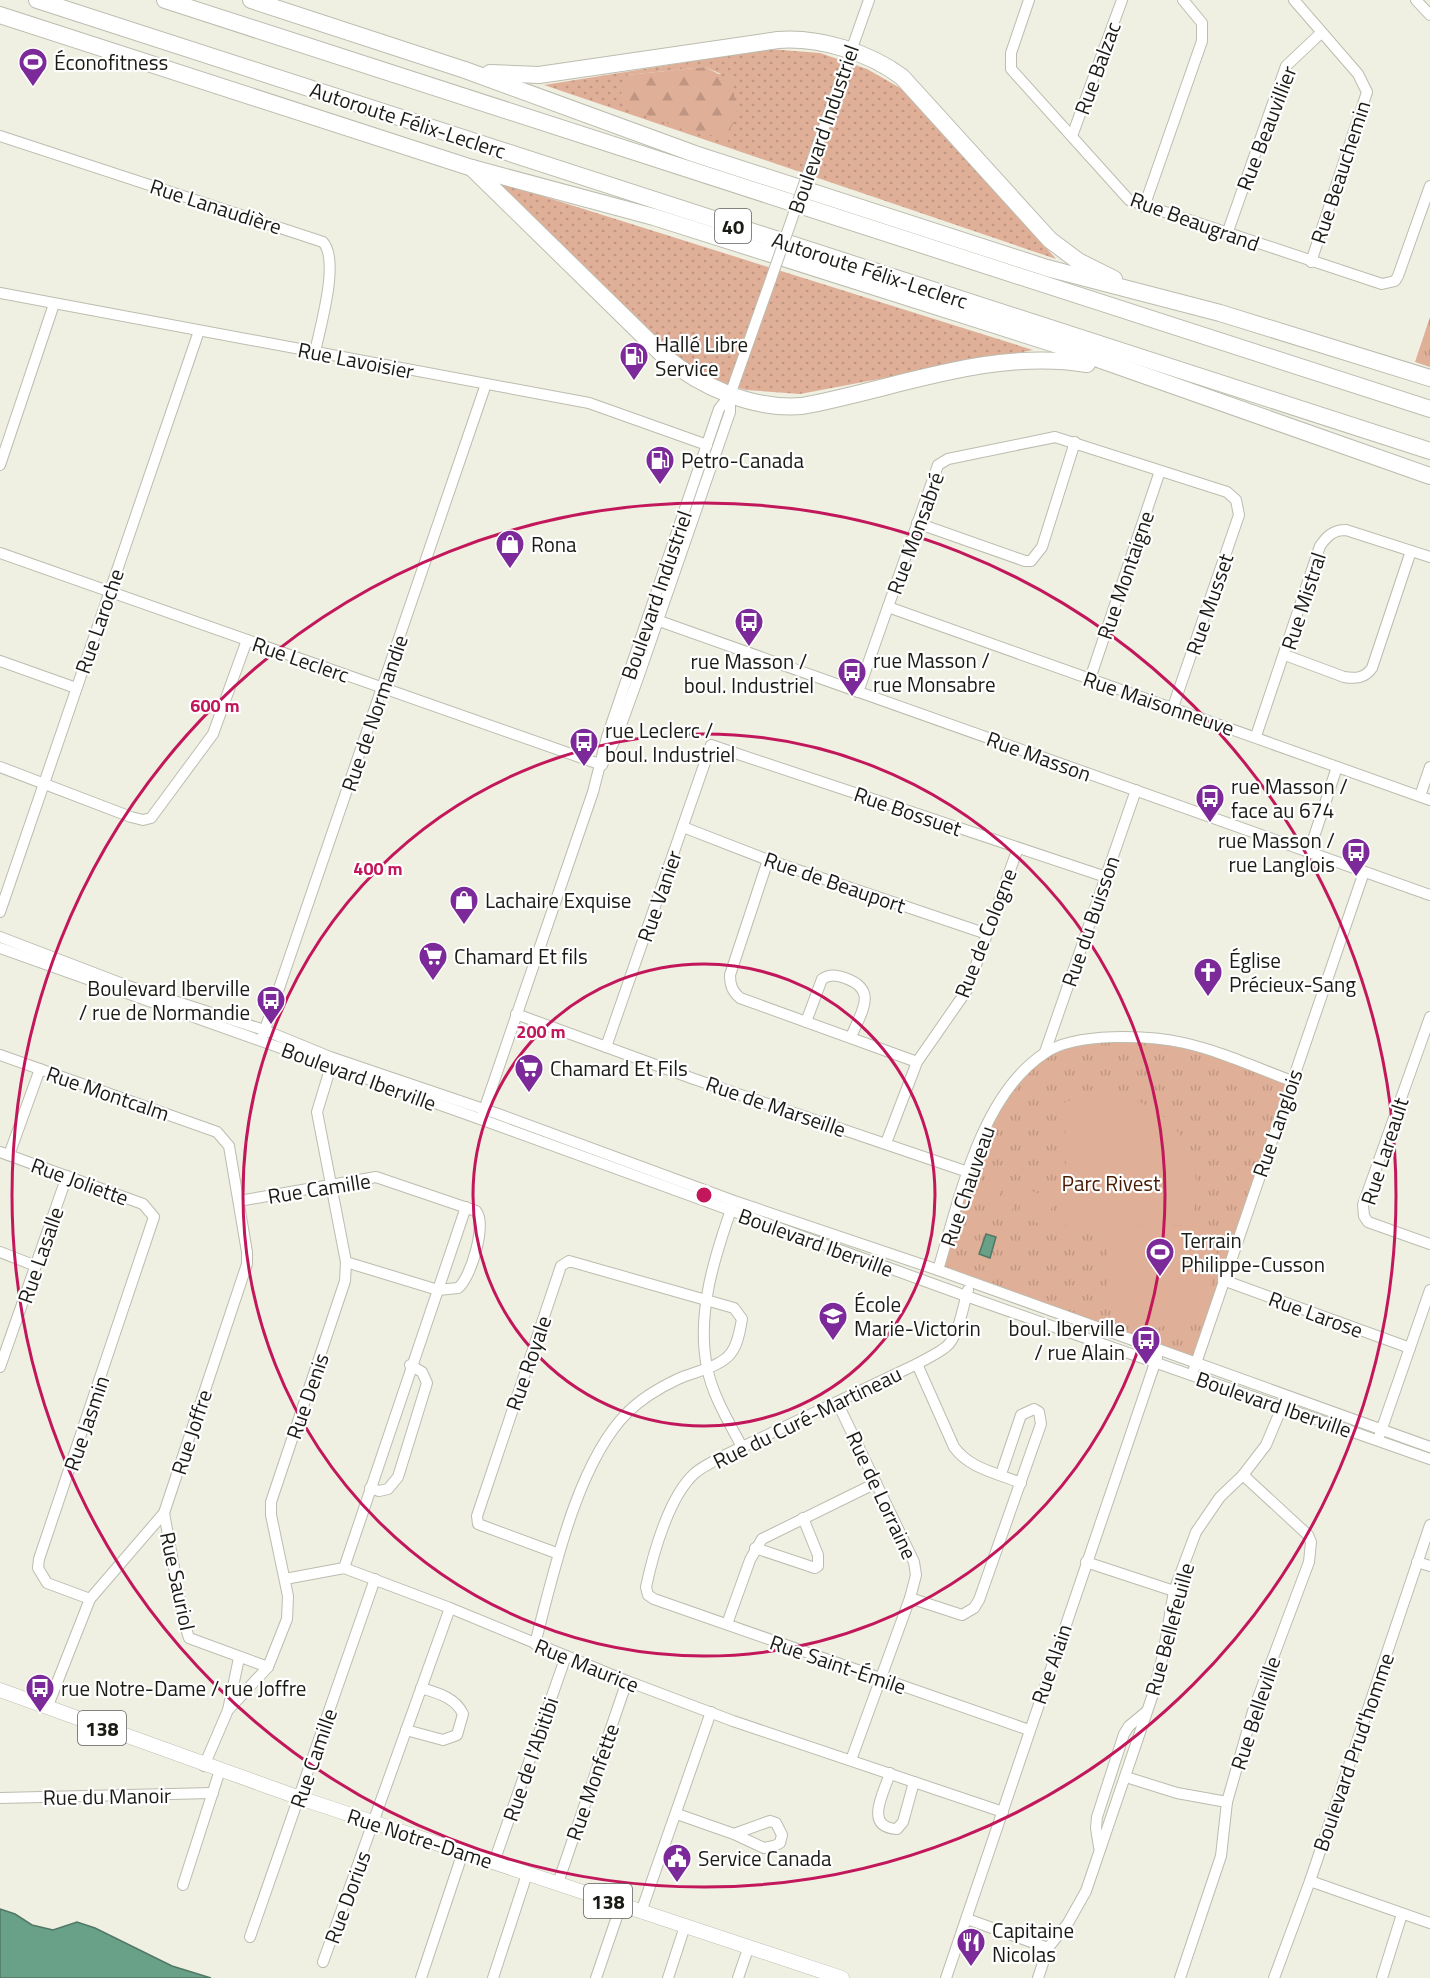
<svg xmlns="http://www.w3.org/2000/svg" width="1430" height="1978" viewBox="0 0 1430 1978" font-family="'Titillium Web',sans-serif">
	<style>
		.grass { fill: url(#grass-dots); fill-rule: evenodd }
		.forest { fill: url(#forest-firs) }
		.park { fill: url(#park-tufts) }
		.pitch { fill: #e0af98 }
		.water { fill: #68a088; stroke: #517866; stroke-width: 1.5 }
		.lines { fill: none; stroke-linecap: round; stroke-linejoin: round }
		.minor-casing { stroke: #bcbcaf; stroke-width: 12 }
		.major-casing { stroke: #bcbcaf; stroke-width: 15 }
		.highway-casing { stroke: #bcbcaf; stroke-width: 18 }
		.minor { stroke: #fff; stroke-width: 10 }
		.major { stroke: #fff; stroke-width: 14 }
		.highway { stroke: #fff; stroke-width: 16 }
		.minor-bridge-casing { stroke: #bcbcaf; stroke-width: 12; stroke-linecap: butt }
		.minor-bridge { stroke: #fff; stroke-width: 10 }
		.ring { fill: none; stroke: #c2185b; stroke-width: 3 }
		.labels { text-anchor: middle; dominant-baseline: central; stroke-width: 4.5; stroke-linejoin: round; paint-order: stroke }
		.shield { fill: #fff; stroke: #5f5f5c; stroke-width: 1.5 }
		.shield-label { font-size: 20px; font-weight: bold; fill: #1b1b16 }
		.poi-label { font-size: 21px; fill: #1b1b16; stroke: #fff; text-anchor: start }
		.street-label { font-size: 21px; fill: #1b1b16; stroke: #fff }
		.park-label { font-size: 21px; fill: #481a01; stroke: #fff }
		.centre { fill: #c2185b; stroke: #fff; stroke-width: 3 }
		.ring-label { font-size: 18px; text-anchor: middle; font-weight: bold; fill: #c2185b; stroke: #fff; stroke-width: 4.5; stroke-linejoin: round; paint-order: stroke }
	</style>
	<defs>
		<pattern id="grass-dots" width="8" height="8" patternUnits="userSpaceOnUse" patternTransform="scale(1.5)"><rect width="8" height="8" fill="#e0af98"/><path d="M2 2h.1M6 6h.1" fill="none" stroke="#c09682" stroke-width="1.8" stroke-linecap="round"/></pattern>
		<pattern id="forest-firs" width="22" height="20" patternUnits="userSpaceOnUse" patternTransform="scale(1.5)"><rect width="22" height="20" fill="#e0af98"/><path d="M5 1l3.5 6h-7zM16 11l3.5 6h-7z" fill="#c09682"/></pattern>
		<pattern id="park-tufts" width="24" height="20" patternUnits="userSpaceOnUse" patternTransform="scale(1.5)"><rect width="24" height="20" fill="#e0af98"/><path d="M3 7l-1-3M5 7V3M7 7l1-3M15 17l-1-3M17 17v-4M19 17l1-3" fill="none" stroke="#c09682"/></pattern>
	</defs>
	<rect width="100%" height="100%" fill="#efefe2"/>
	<g class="grass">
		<path d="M769 49 820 53 867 69 909 93 1056 259 544 85ZM705 67 721 74 627 75Z"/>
		<path d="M491 180 1033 350 800 394 746 390 713 381 669 353Z"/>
	</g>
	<path class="forest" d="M705 67 732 81 737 116 726 137 692 133 626 107 620 97 627 75Z"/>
	<g class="park">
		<path d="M1430 317V367L1415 362Z"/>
		<path d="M1101 1038 1184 1043 1292 1080 1195 1364 938 1270 976 1146 1015 1081 1059 1048Z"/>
	</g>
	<g class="pitch">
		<path d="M1092 1095C1167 1090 1214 1155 1190 1225L1089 1226V1234H1075L1062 1221V1204H1066L1065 1102Z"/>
		<path d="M992 1177 1005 1181 995 1207 983 1203Z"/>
		<path d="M1008 1183 1020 1187 1011 1213 999 1208Z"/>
		<path d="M1027 1189 1039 1194 1029 1219 1017 1215Z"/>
		<path d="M1043 1195 1055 1199 1045 1225 1033 1221Z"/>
		<path d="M1116 1227 1210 1228C1231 1271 1200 1321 1155 1328 1142 1330 1130 1326 1118 1322V1291H1108V1235Z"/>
	</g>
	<g class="water">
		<path d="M986 1234 996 1237 990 1258 979 1254Z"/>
		<path d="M0 1909 15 1914 32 1925 53 1930 77 1922 95 1928 172 1966 211 1978H0Z"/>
	</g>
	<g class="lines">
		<g class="minor-casing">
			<g id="minor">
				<path d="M1029 0 1011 53V69L1129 200 1382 284 1395 281 1398 276 1430 186"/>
				<path d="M1294 0 1358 74 1367 92 1311 262"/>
				<path d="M1416 0 1430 15"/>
				<path d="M0 136 323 242C340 261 320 327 315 352"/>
				<path d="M1072 136 1122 0"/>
				<path d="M810 167 869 0"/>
				<path d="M1144 207 1202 41V23L1183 0"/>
				<path d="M1227 234 1286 66 1321 33"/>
				<path d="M0 293 589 403 707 445"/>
				<path d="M0 465 54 304"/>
				<path d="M917 523 1025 561H1031L1042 547 1075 442"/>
				<path d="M0 553 602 765"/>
				<path d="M888 607 1430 800"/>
				<path d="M648 617 1430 895"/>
				<path d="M1285 655 1344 677C1356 679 1365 678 1372 668L1411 551"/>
				<path d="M0 661 76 688"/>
				<path d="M1090 679 1160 471"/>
				<path d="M858 692 938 465 948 459 1055 437 1227 492 1236 500 1239 515 1173 707"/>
				<path d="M1256 736 1320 546C1327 536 1333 530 1346 530L1430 557"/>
				<path d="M603 763 617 736 638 678 730 412V395L771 279"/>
				<path d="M0 767 131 817 143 820 151 818 213 734 247 640"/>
				<path d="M1420 796 1430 767"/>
				<path d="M683 827 768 860 987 934"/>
				<path d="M1309 852 1337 767"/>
				<path d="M768 860 730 975C730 985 732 991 740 998L917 1062"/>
				<path d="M0 912 199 331"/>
				<path d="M0 937 128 986 264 1030 330 1057 498 1114 734 1201 938 1270 1430 1447"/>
				<path d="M0 948 469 1115 966 1296 1430 1459"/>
				<path d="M516 1014 694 1079 968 1172"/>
				<path d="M1430 1017 1363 1205 1364 1216 1368 1222 1430 1244"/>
				<path d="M806 1022 822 979C830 974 836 975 845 978 879 990 861 1012 851 1037"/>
				<path d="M263 1035 486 384"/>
				<path d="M606 1047 711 745 1106 877"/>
				<path d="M1045 1052 1136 790"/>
				<path d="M0 1055 217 1132 229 1146 247 1252V1264L164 1513 90 1599 47 1708"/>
				<path d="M482 1116 593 792 607 737 719 409 730 395"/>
				<path d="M886 1143 917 1062 967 990 1018 848"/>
				<path d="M0 1152 143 1204 154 1217 39 1559 38 1568 47 1583 90 1599"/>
				<path d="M9 1155 40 1069"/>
				<path d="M239 1201 376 1177 476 1211C487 1224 471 1278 458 1288L438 1290 346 1262"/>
				<path d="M733 1204C715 1255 696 1313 707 1367 712 1395 729 1422 742 1447"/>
				<path d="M0 1252 36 1266"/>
				<path d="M938 1270C959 1201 980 1095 1045 1053 1076 1032 1149 1035 1184 1043 1220 1051 1257 1068 1292 1081"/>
				<path d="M1223 1280 1410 1348"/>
				<path d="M968 1290C963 1306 960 1330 949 1344 942 1352 927 1358 917 1364L719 1458C711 1463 702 1467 695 1473 669 1496 653 1554 646 1587L648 1595 654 1599 1029 1730"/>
				<path d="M917 1364 954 1447C970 1469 997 1473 1021 1483"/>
				<path d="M0 1367 67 1176"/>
				<path d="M1194 1369 1364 872"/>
				<path d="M837 1402 914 1562 916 1575 910 1598 851 1760"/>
				<path d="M1380 1434 1430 1290"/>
				<path d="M370 1488 379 1491 388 1489 398 1477 427 1383 422 1372 410 1365"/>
				<path d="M164 1513 184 1622 189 1638 268 1667"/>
				<path d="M755 1548 815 1568 818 1566V1555L803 1518"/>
				<path d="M1086 1562 1174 1591"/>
				<path d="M1417 1562 1430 1566"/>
				<path d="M344 1568 466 1207"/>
				<path d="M285 1579 344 1568 450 1608 627 1681 733 1721 1003 1812"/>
				<path d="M910 1598 962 1615 974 1608 979 1600 1041 1424 1039 1412 1034 1409 1021 1415 1001 1474"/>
				<path d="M727 1624 750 1560 762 1539 876 1483"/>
				<path d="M535 1644C553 1575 577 1462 628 1412 641 1399 661 1387 678 1379 693 1372 721 1367 731 1353 738 1344 740 1330 742 1319L734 1308 569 1261 561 1266 477 1516 478 1524 559 1554"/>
				<path d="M228 1710 239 1658"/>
				<path d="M406 1730 443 1740 457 1735 463 1714C455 1697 437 1693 421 1688"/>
				<path d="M204 1766 228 1710 268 1667 287 1619 288 1596 271 1515V1502L345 1281 346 1262 317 1112 331 1066"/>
				<path d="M890 1773C884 1793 863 1827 897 1829L903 1822 914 1782"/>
				<path d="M1126 1777 1177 1793 1227 1802"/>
				<path d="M0 1798 213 1793"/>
				<path d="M677 1814 734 1834 764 1848 774 1846 780 1843 782 1835 776 1823 770 1821 734 1834"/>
				<path d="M1099 1847 1096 1828 1097 1817 1124 1734 1129 1726 1146 1712"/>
				<path d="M494 1862 566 1656"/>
				<path d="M1310 1881 1430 1923"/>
				<path d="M558 1883 627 1681"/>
				<path d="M183 1885 220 1770"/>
				<path d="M641 1912 711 1712"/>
				<path d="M967 1919 1048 1948"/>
				<path d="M250 1937 375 1579"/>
				<path d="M323 1962 450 1608"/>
				<path d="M421 1978 463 1852"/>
				<path d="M493 1978 527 1874"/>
				<path d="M596 1978 621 1905"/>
				<path d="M668 1978 685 1926"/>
				<path d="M738 1978 749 1946"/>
				<path d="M946 1978 1157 1357"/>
				<path d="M1038 1978 1048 1948 1068 1923 1086 1891 1152 1697 1163 1655 1174 1591 1196 1532 1220 1497 1243 1475 1266 1445 1284 1402"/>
				<path d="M1180 1978 1221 1856 1227 1802 1253 1711 1309 1562 1311 1542 1308 1535 1243 1475"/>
				<path d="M1274 1978 1310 1881 1430 1525"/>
				<path d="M1382 1978 1402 1914"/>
			</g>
		</g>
		<g class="major-casing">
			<path id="major" d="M0 1690 300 1798 842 1978"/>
		</g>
		<g class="highway-casing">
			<g id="highway">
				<path d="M37 0 1430 451"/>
				<path d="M165 0 1430 409"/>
				<path d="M251 0 465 70 695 154 1047 268 1220 313 1430 378"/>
				<path d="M0 15 472 168 654 217 1061 346 1430 476"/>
				<path d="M490 73 539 75 778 40C819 37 869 52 902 77L1050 240 1078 261 1114 279"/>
				<path d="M472 168 664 356C701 387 753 410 802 406 895 389 991 348 1087 364"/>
			</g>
		</g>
		<use href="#minor" class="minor"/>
		<use href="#major" class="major"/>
		<use href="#highway" class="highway"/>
		<g class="minor-bridge-casing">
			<path id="minor-bridge" d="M771 279 810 167"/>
		</g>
		<use href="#minor-bridge" class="minor-bridge"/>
	</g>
	<g class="ring">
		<circle cx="704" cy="1195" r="231"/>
		<circle cx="704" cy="1195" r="461"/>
		<circle cx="704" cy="1195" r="692"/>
	</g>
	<defs>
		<g id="stadium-pin" transform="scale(1.5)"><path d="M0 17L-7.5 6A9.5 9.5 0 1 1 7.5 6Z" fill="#7c2a99" stroke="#fff"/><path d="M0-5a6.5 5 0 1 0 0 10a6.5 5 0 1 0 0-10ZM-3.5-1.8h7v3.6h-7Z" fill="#fff"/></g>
		<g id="fuel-pin" transform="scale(1.5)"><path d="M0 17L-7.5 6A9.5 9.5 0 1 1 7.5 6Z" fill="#7c2a99" stroke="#fff"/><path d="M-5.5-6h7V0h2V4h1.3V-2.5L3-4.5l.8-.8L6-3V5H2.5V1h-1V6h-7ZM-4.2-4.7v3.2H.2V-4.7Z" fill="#fff"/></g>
		<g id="shop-pin" transform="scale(1.5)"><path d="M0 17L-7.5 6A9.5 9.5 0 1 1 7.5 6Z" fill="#7c2a99" stroke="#fff"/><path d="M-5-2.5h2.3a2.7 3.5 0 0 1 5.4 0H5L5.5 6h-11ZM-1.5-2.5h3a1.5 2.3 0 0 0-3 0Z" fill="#fff"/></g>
		<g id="bus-pin" transform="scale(1.5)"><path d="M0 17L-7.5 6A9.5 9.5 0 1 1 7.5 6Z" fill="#7c2a99" stroke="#fff"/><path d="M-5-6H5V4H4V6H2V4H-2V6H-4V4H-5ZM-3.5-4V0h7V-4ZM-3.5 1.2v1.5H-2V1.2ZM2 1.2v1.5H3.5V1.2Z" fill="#fff"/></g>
		<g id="supermarket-pin" transform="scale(1.5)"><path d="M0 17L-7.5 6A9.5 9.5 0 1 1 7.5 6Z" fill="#7c2a99" stroke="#fff"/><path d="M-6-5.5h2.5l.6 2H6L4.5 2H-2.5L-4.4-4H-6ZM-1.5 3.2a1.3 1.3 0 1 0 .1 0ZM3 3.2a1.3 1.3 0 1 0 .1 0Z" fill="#fff"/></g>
		<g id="church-pin" transform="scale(1.5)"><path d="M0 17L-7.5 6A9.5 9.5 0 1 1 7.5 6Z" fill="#7c2a99" stroke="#fff"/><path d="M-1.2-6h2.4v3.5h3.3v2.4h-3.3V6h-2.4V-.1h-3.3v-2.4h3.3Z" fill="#fff"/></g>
		<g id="school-pin" transform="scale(1.5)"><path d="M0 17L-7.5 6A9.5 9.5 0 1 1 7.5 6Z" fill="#7c2a99" stroke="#fff"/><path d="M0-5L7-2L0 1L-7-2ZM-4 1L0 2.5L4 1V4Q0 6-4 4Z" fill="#fff"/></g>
		<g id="civic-pin" transform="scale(1.5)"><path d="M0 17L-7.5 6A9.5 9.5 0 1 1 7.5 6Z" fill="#7c2a99" stroke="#fff"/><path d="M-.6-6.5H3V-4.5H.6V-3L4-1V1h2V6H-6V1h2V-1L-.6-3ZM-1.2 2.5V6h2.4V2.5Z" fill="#fff"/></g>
		<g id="restaurant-pin" transform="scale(1.5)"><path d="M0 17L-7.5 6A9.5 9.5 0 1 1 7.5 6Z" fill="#7c2a99" stroke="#fff"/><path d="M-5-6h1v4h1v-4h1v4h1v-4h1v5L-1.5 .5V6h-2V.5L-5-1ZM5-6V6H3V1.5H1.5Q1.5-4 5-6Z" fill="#fff"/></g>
	</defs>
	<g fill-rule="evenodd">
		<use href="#stadium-pin" x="33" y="62"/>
		<use href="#fuel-pin" x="634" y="356"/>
		<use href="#fuel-pin" x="660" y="460"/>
		<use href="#shop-pin" x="510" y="544"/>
		<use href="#bus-pin" x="749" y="622"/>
		<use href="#bus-pin" x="852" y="672"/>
		<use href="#bus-pin" x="584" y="742"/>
		<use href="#bus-pin" x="1210" y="798"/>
		<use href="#bus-pin" x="1356" y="852"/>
		<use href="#shop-pin" x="464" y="900"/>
		<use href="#supermarket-pin" x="433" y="956"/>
		<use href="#church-pin" x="1208" y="972"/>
		<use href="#bus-pin" x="271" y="1000"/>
		<use href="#supermarket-pin" x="529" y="1068"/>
		<use href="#stadium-pin" x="1160" y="1252"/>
		<use href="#school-pin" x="833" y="1316"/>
		<use href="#bus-pin" x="1146" y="1340"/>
		<use href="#bus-pin" x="40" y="1688"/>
		<use href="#civic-pin" x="677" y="1858"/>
		<use href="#restaurant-pin" x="971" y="1942"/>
	</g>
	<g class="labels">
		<g class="shield">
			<rect x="715" y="209" width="36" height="34" rx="4.5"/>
			<rect x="78" y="1711" width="48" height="34" rx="4.5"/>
			<rect x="584" y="1884" width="48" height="34" rx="4.5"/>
		</g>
		<g class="shield-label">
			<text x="733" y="226">40</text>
			<text x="102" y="1728">138</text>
			<text x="608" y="1901">138</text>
		</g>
		<g class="poi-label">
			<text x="54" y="62">Éconofitness</text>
			<text x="655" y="344">Hallé Libre<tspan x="655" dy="24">Service</tspan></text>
			<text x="681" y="460">Petro-Canada</text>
			<text x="531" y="544">Rona</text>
			<text x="873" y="660">rue Masson /<tspan x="873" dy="24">rue Monsabre</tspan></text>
			<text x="749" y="661" text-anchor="middle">rue Masson /<tspan x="749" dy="24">boul. Industriel</tspan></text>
			<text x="605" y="730">rue Leclerc /<tspan x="605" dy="24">boul. Industriel</tspan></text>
			<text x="1231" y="786">rue Masson /<tspan x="1231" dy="24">face au 674</tspan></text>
			<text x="1335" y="840" text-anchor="end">rue Masson /<tspan x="1335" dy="24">rue Langlois</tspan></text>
			<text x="485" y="900">Lachaire Exquise</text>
			<text x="454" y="956">Chamard Et fils</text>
			<text x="1229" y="960">Église<tspan x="1229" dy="24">Précieux-Sang</tspan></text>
			<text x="250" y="988" text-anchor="end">Boulevard Iberville<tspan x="250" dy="24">/ rue de Normandie</tspan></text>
			<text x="550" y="1068">Chamard Et Fils</text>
			<text x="1181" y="1240">Terrain<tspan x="1181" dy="24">Philippe-Cusson</tspan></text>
			<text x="854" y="1304">École<tspan x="854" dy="24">Marie-Victorin</tspan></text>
			<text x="1125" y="1328" text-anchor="end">boul. Iberville<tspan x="1125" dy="24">/ rue Alain</tspan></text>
			<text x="61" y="1688">rue Notre-Dame / rue Joffre</text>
			<text x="698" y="1858">Service Canada</text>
			<text x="992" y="1930">Capitaine<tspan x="992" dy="24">Nicolas</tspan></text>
		</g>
		<g class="street-label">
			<text transform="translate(1097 68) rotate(-70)">Rue Balzac</text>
			<text transform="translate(408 120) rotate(18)">Autoroute Félix-Leclerc</text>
			<text transform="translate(1266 128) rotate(-69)">Rue Beauvillier</text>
			<text transform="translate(823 129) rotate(-71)">Boulevard Industriel</text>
			<text transform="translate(1340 172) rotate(-72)">Rue Beauchemin</text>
			<text transform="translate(216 206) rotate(18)">Rue Lanaudière</text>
			<text transform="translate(1195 221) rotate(20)">Rue Beaugrand</text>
			<text transform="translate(870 270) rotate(18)">Autoroute Félix-Leclerc</text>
			<text transform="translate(356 360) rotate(11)">Rue Lavoisier</text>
			<text transform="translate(915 533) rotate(-70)">Rue Monsabré</text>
			<text transform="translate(1125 575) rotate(-71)">Rue Montaigne</text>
			<text transform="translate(656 595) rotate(-71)">Boulevard Industriel</text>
			<text transform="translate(1303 601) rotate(-72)">Rue Mistral</text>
			<text transform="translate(1209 604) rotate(-71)">Rue Musset</text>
			<text transform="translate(99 621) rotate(-71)">Rue Laroche</text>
			<text transform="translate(301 659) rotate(19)">Rue Leclerc</text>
			<text transform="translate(1159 703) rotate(19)">Rue Maisonneuve</text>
			<text transform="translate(374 713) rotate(-71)">Rue de Normandie</text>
			<text transform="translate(1039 756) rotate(20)">Rue Masson</text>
			<text transform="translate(908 811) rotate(19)">Rue Bossuet</text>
			<text transform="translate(835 882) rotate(19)">Rue de Beauport</text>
			<text transform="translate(659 896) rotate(-71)">Rue Vanier</text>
			<text transform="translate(1090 921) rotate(-71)">Rue du Buisson</text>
			<text transform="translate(985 933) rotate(-69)">Rue de Cologne</text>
			<text transform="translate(359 1076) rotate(20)">Boulevard Iberville</text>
			<text transform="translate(108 1093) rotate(19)">Rue Montcalm</text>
			<text transform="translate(776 1106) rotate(19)">Rue de Marseille</text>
			<text transform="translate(1277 1123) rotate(-71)">Rue Langlois</text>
			<text transform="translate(1384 1151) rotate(-72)">Rue Lareault</text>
			<text transform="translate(80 1181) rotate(20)">Rue Joliette</text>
			<text transform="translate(967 1186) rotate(-71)">Rue Chauveau</text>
			<text transform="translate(319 1188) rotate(-9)">Rue Camille</text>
			<text transform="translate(816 1242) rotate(20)">Boulevard Iberville</text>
			<text transform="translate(40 1255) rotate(-71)">Rue Lasalle</text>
			<text transform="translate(1316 1314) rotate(20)">Rue Larose</text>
			<text transform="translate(528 1363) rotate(-71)">Rue Royale</text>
			<text transform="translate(307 1396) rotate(-71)">Rue Denis</text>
			<text transform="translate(1274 1404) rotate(19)">Boulevard Iberville</text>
			<text transform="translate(807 1417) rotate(-26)">Rue du Curé-Martineau</text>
			<text transform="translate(86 1423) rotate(-71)">Rue Jasmin</text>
			<text transform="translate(191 1432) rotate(-72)">Rue Joffre</text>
			<text transform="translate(882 1495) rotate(65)">Rue de Lorraine</text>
			<text transform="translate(178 1581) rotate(78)">Rue Sauriol</text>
			<text transform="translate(1169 1629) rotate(-75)">Rue Bellefeuille</text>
			<text transform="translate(838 1664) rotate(19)">Rue Saint-Émile</text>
			<text transform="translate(1051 1664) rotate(-71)">Rue Alain</text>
			<text transform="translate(587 1665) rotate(22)">Rue Maurice</text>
			<text transform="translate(1255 1713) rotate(-72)">Rue Belleville</text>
			<text transform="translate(1353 1752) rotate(-71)">Boulevard Prud'homme</text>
			<text transform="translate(313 1758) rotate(-71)">Rue Camille</text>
			<text transform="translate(530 1759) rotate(-71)">Rue de l'Abitibi</text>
			<text transform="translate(592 1782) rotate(-71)">Rue Monfette</text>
			<text transform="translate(107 1796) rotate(-1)">Rue du Manoir</text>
			<text transform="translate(420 1838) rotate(18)">Rue Notre-Dame</text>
			<text transform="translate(347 1897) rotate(-70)">Rue Dorius</text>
		</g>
		<g class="park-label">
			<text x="1111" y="1183">Parc Rivest</text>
		</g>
	</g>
	<circle cx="704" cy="1195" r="9" class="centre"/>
	<g class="ring-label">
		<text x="215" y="712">600 m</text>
		<text x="378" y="875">400 m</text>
		<text x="541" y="1038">200 m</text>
	</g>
</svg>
